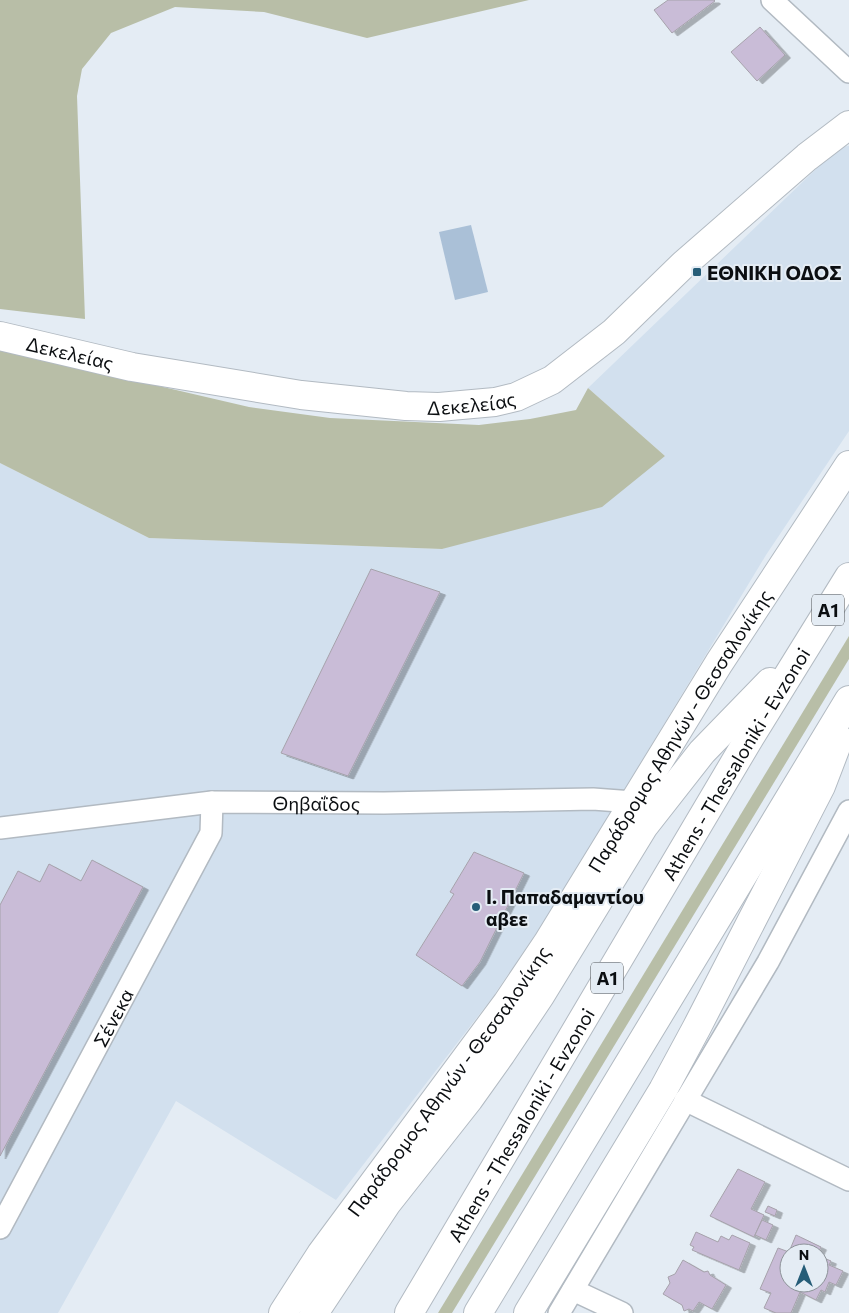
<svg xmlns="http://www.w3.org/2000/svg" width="849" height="1313" viewBox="0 0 849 1313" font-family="Commissioner,sans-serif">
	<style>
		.built { fill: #d2e0ee }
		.green { fill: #b8bea7 }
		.water { fill: #aac0d7 }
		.building { fill: #c9bcd7; stroke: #a6a2ab; filter: url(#shadow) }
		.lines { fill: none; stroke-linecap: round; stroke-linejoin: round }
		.street-casing { stroke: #b2bac2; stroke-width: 24 }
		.secondary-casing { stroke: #b2bac2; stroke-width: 30 }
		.highway-casing { stroke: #b2bac2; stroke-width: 30 }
		.street { stroke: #fff; stroke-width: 21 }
		.secondary { stroke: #fff; stroke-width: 28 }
		.highway { stroke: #fff; stroke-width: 28 }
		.poi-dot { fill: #265d78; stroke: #e4ecf4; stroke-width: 2 }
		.labels { text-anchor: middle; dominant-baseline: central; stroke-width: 4; stroke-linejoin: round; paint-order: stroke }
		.shield { fill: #e4ecf4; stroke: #4c5155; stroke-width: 1 }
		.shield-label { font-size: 18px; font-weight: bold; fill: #0b0e11 }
		.poi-label { font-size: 19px; font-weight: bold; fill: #0b0e11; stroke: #e4ecf4; text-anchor: start }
		.street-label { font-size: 19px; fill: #0b0e11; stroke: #e4ecf4 }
	</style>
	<defs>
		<filter id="shadow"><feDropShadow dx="5.5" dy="3" stdDeviation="0" flood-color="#0004"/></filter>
	</defs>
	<rect width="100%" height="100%" fill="#e4ecf4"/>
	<path class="built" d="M849 146V431L766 555 550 913 492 998 336 1200 176 1101 58 1313H0V463L149 538 442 549 665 456 588 388 839 147Z"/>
	<g class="green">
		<path d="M0 0H529L367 38 264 12 175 7 111 33 82 69 77 96 85 319 0 309Z"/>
		<path d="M0 349 249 407 330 418 479 425 530 419 576 410 588 388 665 456 602 507 442 549 149 538 0 463Z"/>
		<path d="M849 636V659L452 1313H438Z"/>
	</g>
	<path class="water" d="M471 225 488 292 455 300 439 232Z"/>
	<g class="building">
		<path d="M668 0H714L715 1 672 33 654 10Z"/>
		<path d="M760 27 785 55 757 81 731 52Z"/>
		<path d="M371 569 440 592 348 776 281 753Z"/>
		<path d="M474 852 524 873 480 962 462 986 416 955 454 894 450 892Z"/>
		<path d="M92 860 143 887 0 1156V905L18 871 40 882 49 864 81 881Z"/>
		<path d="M738 1169 765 1182 751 1209 764 1215 754 1237 710 1216Z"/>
		<path d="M768 1206 777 1210 775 1216 765 1212Z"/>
		<path d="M762 1220 773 1225 766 1240 755 1235Z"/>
		<path d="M696 1232 718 1242 721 1236 729 1240 732 1235 750 1243 739 1270 692 1250 694 1247 690 1245Z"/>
		<path d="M796 1235 821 1247 818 1253H789V1283H819V1256L831 1261 829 1265 843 1271 836 1285 829 1282 825 1292 821 1290 816 1300 800 1292 791 1313H776L764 1308 771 1293 760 1289 778 1248 789 1252Z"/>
		<path d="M683 1260 704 1272 708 1271 710 1275 726 1285 712 1309 699 1302 693 1311 689 1309 684 1311 682 1305 663 1294 670 1283 668 1277 675 1274Z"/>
	</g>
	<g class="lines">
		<g class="street-casing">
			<g id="street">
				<path d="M772 0 849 72"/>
				<path id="s1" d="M0 828 212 802 384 803 593 799 633 802"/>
				<path d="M685 1100 849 1180"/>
				<path id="s2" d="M0 1228 211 833 212 802"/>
				<path d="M573 1290 622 1313"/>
				<path d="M559 1313 768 962 849 811"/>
			</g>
		</g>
		<g class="secondary-casing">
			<g id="secondary">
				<path id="s3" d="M0 336 132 367 301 395 406 406 439 407 495 402 516 397 552 380 614 332 684 264 807 157 849 125"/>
				<path id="s4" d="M283 1313 321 1254 507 1003 548 942 719 663 849 465"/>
			</g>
		</g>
		<g class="highway-casing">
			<g id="highway">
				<path d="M314 1313 387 1203 469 1099 501 1054 540 996 644 826 702 752 770 682"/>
				<path id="s5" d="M409 1313 750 737 849 577"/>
				<path d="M478 1313 849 700"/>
				<path d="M528 1313 663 1090 697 1027 821 786 839 739"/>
			</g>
		</g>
		<use href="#street" class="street"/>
		<use href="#secondary" class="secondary"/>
		<use href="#highway" class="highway"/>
	</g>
	<g class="poi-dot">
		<rect x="692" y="267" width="10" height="10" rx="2.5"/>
		<circle cx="476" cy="907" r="5"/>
	</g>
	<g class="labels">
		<g class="shield">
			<rect x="812" y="594.5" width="32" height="31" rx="4"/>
			<rect x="591" y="962.5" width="32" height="31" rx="4"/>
		</g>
		<g class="shield-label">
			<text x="828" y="610">Α1</text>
			<text x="607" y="978">Α1</text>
		</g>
		<g class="poi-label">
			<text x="707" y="272">ΕΘΝΙΚΗ ΟΔΟΣ</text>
			<text x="486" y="896">Ι. Παπαδαμαντίου<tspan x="486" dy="22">αβεε</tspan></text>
		</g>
		<g class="street-label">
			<text stroke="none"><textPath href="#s3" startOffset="72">Δεκελείας</textPath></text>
			<text stroke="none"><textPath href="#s3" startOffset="478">Δεκελείας</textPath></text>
			<text stroke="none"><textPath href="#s4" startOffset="705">Παράδρομος Αθηνών - Θεσσαλονίκης</textPath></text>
			<text stroke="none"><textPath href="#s5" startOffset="639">Athens - Thessaloniki - Evzonoi</textPath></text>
			<text stroke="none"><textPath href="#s1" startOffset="318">Θηβαΐδος</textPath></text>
			<text stroke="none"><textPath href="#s2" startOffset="239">Σένεκα</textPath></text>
			<text stroke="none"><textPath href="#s4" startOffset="285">Παράδρομος Αθηνών - Θεσσαλονίκης</textPath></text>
			<text stroke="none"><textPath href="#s5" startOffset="219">Athens - Thessaloniki - Evzonoi</textPath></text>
		</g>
	</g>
	<g transform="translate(804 1268)"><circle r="24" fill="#e4ecf4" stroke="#8d9399"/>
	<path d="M0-4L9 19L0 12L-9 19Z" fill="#265d78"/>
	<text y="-8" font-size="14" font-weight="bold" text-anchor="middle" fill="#0b0e11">N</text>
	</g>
</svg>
